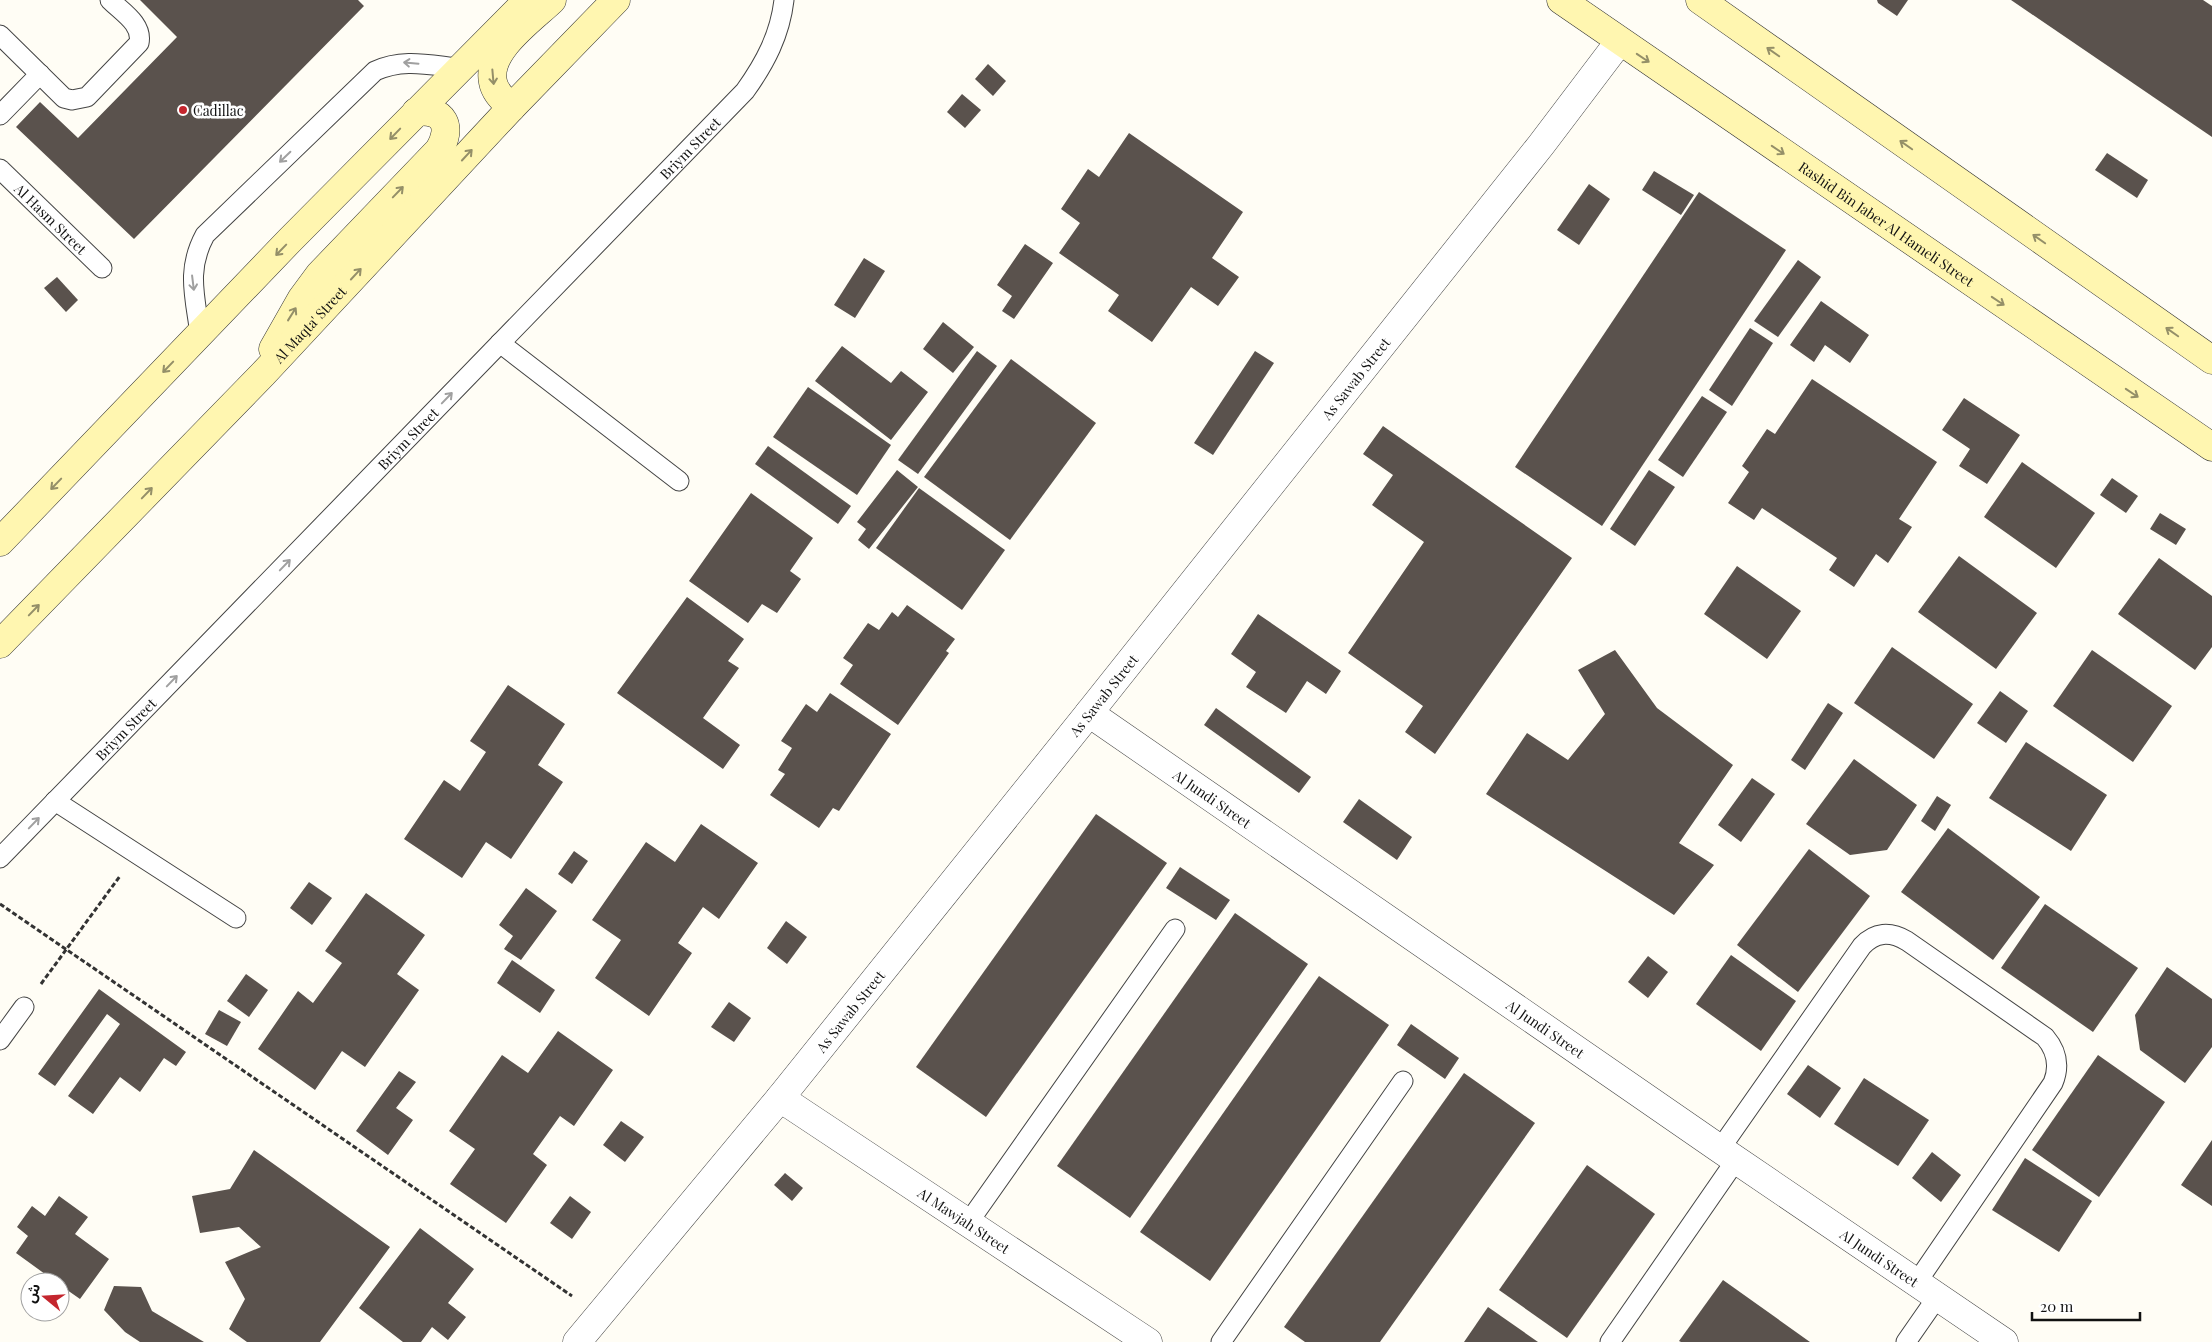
<svg xmlns="http://www.w3.org/2000/svg" width="2212" height="1342" viewBox="0 0 2212 1342" font-family="'Playfair Display','Noto Sans Arabic',serif">
	<style>
		.building { fill: #5a524d }
		.lines { fill: none; stroke-linecap: round; stroke-linejoin: round }
		.lane-casing { stroke: #444; stroke-width: 21 }
		.street-casing { stroke: #444; stroke-width: 29 }
		.secondary-casing { stroke: #333; stroke-width: 29 }
		.path { stroke: #333; stroke-width: 3; stroke-dasharray: 5 2.5; stroke-linecap: butt }
		.lane { stroke: #fff; stroke-width: 19 }
		.street { stroke: #fff; stroke-width: 28 }
		.secondary { stroke: #fff6b0; stroke-width: 28 }
		.oneway { stroke: #948f68 }
		.oneway2 { stroke: #a0a0a0 }
		.poi-dot { fill: #c4262e; stroke: #fff; stroke-width: 2 }
		.labels { text-anchor: middle; dominant-baseline: central; stroke-width: 5; stroke-linejoin: round; paint-order: stroke }
		.poi-label { font-size: 14px; fill: #111; stroke: #fff; text-anchor: start }
		.street-label { font-size: 14px; fill: #111; stroke: #fff }
	</style>
	<rect width="100%" height="100%" fill="#fffdf5"/>
	<g class="building">
		<path d="M140 0H358L364 6 134 239 16 127 40 102 78 138 177 37Z"/>
		<path d="M1877 0H1908L1897 16 1878 3Z"/>
		<path d="M2011 0H2203L2212 6V137Z"/>
		<path d="M988 64 1006 81 993 96 975 79Z"/>
		<path d="M962 94 981 110 965 128 947 112Z"/>
		<path d="M1129 133 1243 212 1212 258 1239 277 1218 306 1191 287 1152 342 1108 311 1119 295 1059 253 1080 223 1061 209 1088 169 1099 177Z"/>
		<path d="M2107 153 2148 180 2137 198 2095 170Z"/>
		<path d="M1654 171 1694 195 1681 215 1642 190Z"/>
		<path d="M1589 184 1610 199 1579 245 1557 230Z"/>
		<path d="M1699 192 1786 250 1602 526 1515 467Z"/>
		<path d="M1025 244 1053 263 1014 319 1002 311 1012 296 997 285Z"/>
		<path d="M864 258 885 271 855 318 834 305Z"/>
		<path d="M1798 260 1821 277 1778 337 1754 321Z"/>
		<path d="M57 277 78 300 66 312 44 288Z"/>
		<path d="M1821 301 1869 335 1850 363 1825 345 1814 362 1790 345Z"/>
		<path d="M943 322 974 347 953 373 923 349Z"/>
		<path d="M1750 328 1773 343 1732 406 1709 390Z"/>
		<path d="M842 346 891 383 901 371 928 392 891 440 815 381Z"/>
		<path d="M977 351 997 366 918 474 898 460Z"/>
		<path d="M1255 351 1274 363 1213 455 1194 443Z"/>
		<path d="M1011 359 1096 423 1010 540 924 477Z"/>
		<path d="M1812 379 1937 462 1899 519 1912 527 1888 563 1876 554 1854 587 1829 570 1837 558 1762 508 1754 520 1728 503 1749 472 1742 466 1767 429 1775 434Z"/>
		<path d="M808 387 891 445 857 495 773 437Z"/>
		<path d="M1702 396 1727 412 1683 477 1658 460Z"/>
		<path d="M1964 398 2020 435 1987 484 1959 466 1970 449 1942 430Z"/>
		<path d="M1383 426 1572 558 1435 754 1405 732 1423 706 1348 653 1424 542 1372 505 1393 475 1363 454Z"/>
		<path d="M768 446 851 506 838 524 755 464Z"/>
		<path d="M2022 462 2095 513 2056 568 1984 517Z"/>
		<path d="M897 470 918 487 869 549 858 540 866 529 857 522Z"/>
		<path d="M1649 470 1675 487 1635 546 1610 529Z"/>
		<path d="M2112 478 2138 496 2126 513 2100 495Z"/>
		<path d="M919 488 1005 550 962 610 876 548Z"/>
		<path d="M751 493 813 538 790 571 801 579 777 613 762 604 748 623 689 581Z"/>
		<path d="M2160 513 2186 529 2176 545 2150 529Z"/>
		<path d="M1959 556 2037 613 1996 669 1918 612Z"/>
		<path d="M2159 558 2212 596V647L2195 670 2118 614Z"/>
		<path d="M1737 566 1801 611 1767 659 1704 614Z"/>
		<path d="M687 597 744 639 728 661 739 668 703 718 740 745 723 769 617 693Z"/>
		<path d="M907 605 955 639 946 651 949 653 898 725 840 684 853 665 843 658 868 623 879 630 892 612 898 617Z"/>
		<path d="M1258 614 1341 671 1326 694 1307 681 1286 713 1246 687 1256 672 1231 654Z"/>
		<path d="M1892 647 1973 704 1934 759 1854 703Z"/>
		<path d="M1615 650 1657 708 1733 765 1679 843 1714 865 1674 915 1486 794 1527 733 1568 760 1605 714 1578 670Z"/>
		<path d="M2092 650 2172 706 2133 762 2053 706Z"/>
		<path d="M508 685 565 724 538 765 563 782 511 859 486 842 462 878 404 839 444 780 460 791 486 752 470 741Z"/>
		<path d="M2000 691 2028 711 2006 743 1977 723Z"/>
		<path d="M830 693 891 734 839 811 833 808 819 828 770 795 785 774 778 770 792 748 781 741 806 704 817 712Z"/>
		<path d="M1828 703 1843 713 1805 770 1791 760Z"/>
		<path d="M1216 708 1311 777 1299 793 1204 725Z"/>
		<path d="M2026 742 2107 795 2071 851 1989 798Z"/>
		<path d="M1854 759 1917 805 1887 850 1850 855 1806 824Z"/>
		<path d="M1752 778 1775 794 1741 842 1718 825Z"/>
		<path d="M1937 796 1951 805 1935 831 1921 821Z"/>
		<path d="M1359 799 1412 837 1397 860 1343 822Z"/>
		<path d="M1096 814 1167 863 986 1117 916 1067Z"/>
		<path d="M701 824 758 863 719 919 703 907 678 943 692 953 649 1016 595 978 621 940 592 920 646 842 675 862Z"/>
		<path d="M1948 828 2040 897 1993 960 1901 892Z"/>
		<path d="M1809 849 1870 896 1798 992 1737 945Z"/>
		<path d="M574 851 588 861 572 884 558 874Z"/>
		<path d="M1180 867 1230 900 1216 920 1166 888Z"/>
		<path d="M309 882 332 898 312 925 290 908Z"/>
		<path d="M526 888 557 911 521 960 504 949 513 936 499 925Z"/>
		<path d="M366 893 425 935 397 974 419 990 365 1067 342 1051 315 1090 258 1049 298 991 313 1003 342 963 325 951Z"/>
		<path d="M2045 904 2138 968 2093 1032 2001 968Z"/>
		<path d="M1235 913 1308 964 1130 1218 1057 1166Z"/>
		<path d="M786 921 807 937 787 964 767 948Z"/>
		<path d="M1731 955 1796 1001 1761 1051 1696 1004Z"/>
		<path d="M1648 956 1668 972 1648 998 1628 982Z"/>
		<path d="M512 960 555 990 540 1013 497 983Z"/>
		<path d="M2167 967 2212 999V1047L2185 1083 2140 1050 2135 1015Z"/>
		<path d="M246 974 268 990 249 1017 227 1001Z"/>
		<path d="M1319 976 1389 1025 1210 1281 1140 1232Z"/>
		<path d="M99 989 186 1052 176 1066 164 1058 140 1092 120 1077 93 1114 68 1096 120 1024 107 1014 55 1086 38 1074Z"/>
		<path d="M729 1002 751 1018 734 1042 711 1027Z"/>
		<path d="M219 1010 241 1022 227 1046 205 1034Z"/>
		<path d="M1411 1024 1459 1058 1445 1079 1397 1045Z"/>
		<path d="M558 1031 613 1070 574 1126 560 1116 533 1154 547 1165 506 1223 450 1184 475 1149 449 1131 502 1055 528 1073Z"/>
		<path d="M2098 1055 2165 1102 2099 1197 2032 1150Z"/>
		<path d="M1808 1065 1841 1088 1820 1118 1787 1094Z"/>
		<path d="M399 1071 416 1082 396 1108 413 1120 388 1155 356 1131Z"/>
		<path d="M1464 1073 1535 1123 1380 1342H1305L1284 1327Z"/>
		<path d="M1864 1078 1929 1120 1898 1166 1834 1124Z"/>
		<path d="M621 1121 644 1137 625 1162 603 1145Z"/>
		<path d="M2212 1140V1206L2181 1185Z"/>
		<path d="M254 1150 390 1247 320 1342H247L229 1329 245 1299 225 1262 261 1247 239 1227 200 1233 192 1196 230 1189Z"/>
		<path d="M1932 1152 1961 1175 1941 1202 1912 1178Z"/>
		<path d="M2025 1158 2092 1201 2059 1252 1992 1210Z"/>
		<path d="M1587 1165 1655 1214 1567 1338 1499 1290Z"/>
		<path d="M785 1173 803 1188 792 1201 774 1185Z"/>
		<path d="M59 1196 88 1217 75 1234 109 1259 80 1299 60 1285V1282H56L16 1253 28 1236 17 1227 32 1206 45 1216Z"/>
		<path d="M570 1196 591 1212 572 1239 550 1223Z"/>
		<path d="M420 1228 474 1269 448 1303 466 1317 448 1340 432 1327 421 1342H403L359 1308Z"/>
		<path d="M1723 1280 1810 1342H1681L1679 1341Z"/>
		<path d="M114 1286 141 1287 152 1311 204 1342H140L125 1332 104 1310Z"/>
		<path d="M1488 1307 1538 1342H1464Z"/>
	</g>
	<g class="lines">
		<g class="lane-casing">
			<g id="lane">
				<path d="M0 35 64 98 72 100 87 97 139 43C143 24 122 12 110 0"/>
				<path d="M0 115 40 74"/>
				<path id="s1" d="M0 169 102 268"/>
				<path d="M200 334C195 296 186 270 205 235L375 71C403 58 429 65 460 68"/>
				<path d="M500 343 679 481"/>
				<path d="M55 801 236 918"/>
				<path id="s2" d="M0 858 745 91C765 63 780 35 784 0"/>
				<path d="M0 1040 24 1007"/>
				<path d="M1720 1149 1862 946C1875 932 1890 931 1907 941L2045 1037C2057 1051 2060 1066 2053 1083L1917 1282"/>
				<path d="M968 1223 1175 929"/>
				<path d="M1221 1342 1403 1081"/>
				<path d="M1610 1342 1736 1160"/>
				<path d="M1906 1342 1938 1296"/>
			</g>
		</g>
		<g class="street-casing">
			<g id="street">
				<path id="s3" d="M1089 713 1720 1149 2004 1342"/>
				<path id="s4" d="M780 1098 1148 1342"/>
				<path id="s5" d="M577 1342 780 1098 1089 713 1541 145 1619 42"/>
			</g>
		</g>
		<g class="secondary-casing">
			<g id="secondary">
				<path id="s6" d="M1561 0 2212 447"/>
				<path d="M1700 0 2212 360"/>
				<path d="M511 108C504 100 495 93 493 82 486 51 531 20 552 0"/>
				<path d="M273 349 302 298 319 275 439 150C453 127 444 108 416 112"/>
				<path d="M0 542 289 241 528 0"/>
				<path id="s7" d="M0 644 263 374 511 108 616 0"/>
			</g>
		</g>
		<g class="path">
			<path d="M0 904 572 1296"/>
			<path d="M41 984 120 876"/>
		</g>
		<use href="#lane" class="lane"/>
		<use href="#street" class="street"/>
		<use href="#secondary" class="secondary"/>
	</g>
	<defs><path id="oneway-shaft" d="M-6 0H5M1.5-3L5.5 0L1.5 3" fill="none" stroke-width="1.6" stroke-linecap="round" stroke-linejoin="round" transform="scale(1.25)"/></defs>
	<g class="oneway">
		<use href="#oneway-shaft" transform="translate(1773 52) rotate(-145)"/>
		<use href="#oneway-shaft" transform="translate(1643 58) rotate(34)"/>
		<use href="#oneway-shaft" transform="translate(493 77) rotate(85)"/>
		<use href="#oneway-shaft" transform="translate(395 134) rotate(134)"/>
		<use href="#oneway-shaft" transform="translate(1906 145) rotate(-145)"/>
		<use href="#oneway-shaft" transform="translate(1778 150) rotate(34)"/>
		<use href="#oneway-shaft" transform="translate(467 155) rotate(-47)"/>
		<use href="#oneway-shaft" transform="translate(398 192) rotate(-46)"/>
		<use href="#oneway-shaft" transform="translate(2039 239) rotate(-145)"/>
		<use href="#oneway-shaft" transform="translate(281 250) rotate(134)"/>
		<use href="#oneway-shaft" transform="translate(356 274) rotate(-47)"/>
		<use href="#oneway-shaft" transform="translate(1998 301) rotate(34)"/>
		<use href="#oneway-shaft" transform="translate(292 314) rotate(-58)"/>
		<use href="#oneway-shaft" transform="translate(2172 332) rotate(-145)"/>
		<use href="#oneway-shaft" transform="translate(168 367) rotate(134)"/>
		<use href="#oneway-shaft" transform="translate(2132 393) rotate(34)"/>
		<use href="#oneway-shaft" transform="translate(56 484) rotate(134)"/>
		<use href="#oneway-shaft" transform="translate(147 493) rotate(-46)"/>
		<use href="#oneway-shaft" transform="translate(34 610) rotate(-46)"/>
	</g>
	<g class="oneway2">
		<use href="#oneway-shaft" transform="translate(411 63) rotate(-175)"/>
		<use href="#oneway-shaft" transform="translate(285 157) rotate(136)"/>
		<use href="#oneway-shaft" transform="translate(193 283) rotate(83)"/>
		<use href="#oneway-shaft" transform="translate(447 398) rotate(-46)"/>
		<use href="#oneway-shaft" transform="translate(285 565) rotate(-46)"/>
		<use href="#oneway-shaft" transform="translate(172 681) rotate(-46)"/>
		<use href="#oneway-shaft" transform="translate(34 823) rotate(-46)"/>
	</g>
	<circle class="poi-dot" cx="183" cy="110" r="5"/>
	<g class="labels">
		<g class="poi-label">
			<text x="193" y="110">Cadillac</text>
		</g>
		<g class="street-label">
			<text stroke="none"><textPath href="#s2" startOffset="990">Briym Street</textPath></text>
			<text stroke="none"><textPath href="#s1" startOffset="71">Al Hasm Street</textPath></text>
			<text stroke="none"><textPath href="#s6" startOffset="395">Rashid Bin Jaber Al Hameli Street</textPath></text>
			<text stroke="none"><textPath href="#s7" startOffset="445">Al Maqta' Street</textPath></text>
			<text stroke="none"><textPath href="#s5" startOffset="1239">As Sawab Street</textPath></text>
			<text stroke="none"><textPath href="#s2" startOffset="585">Briym Street</textPath></text>
			<text stroke="none"><textPath href="#s5" startOffset="834">As Sawab Street</textPath></text>
			<text stroke="none"><textPath href="#s2" startOffset="180">Briym Street</textPath></text>
			<text stroke="none"><textPath href="#s3" startOffset="150">Al Jundi Street</textPath></text>
			<text stroke="none"><textPath href="#s5" startOffset="429">As Sawab Street</textPath></text>
			<text stroke="none"><textPath href="#s3" startOffset="555">Al Jundi Street</textPath></text>
			<text stroke="none"><textPath href="#s4" startOffset="221">Al Mawjah Street</textPath></text>
			<text stroke="none"><textPath href="#s3" startOffset="960">Al Jundi Street</textPath></text>
		</g>
	</g>
	<g transform="translate(45 1297) rotate(288)"><circle r="24" fill="#ffffff" stroke="#a0a0a0"/>
	<path d="M0-4L9 19L0 12L-9 19Z" fill="#c4262e"/>
	<text y="-8" font-size="14" font-weight="bold" text-anchor="middle" fill="#111111">ش</text>
	</g>
	<path d="M2032 1312v8h108v-8" fill="none" stroke="#111111" stroke-width="2.5"/>
	<text x="2040" y="1312" font-size="15" fill="#111111" stroke="#ffffff" stroke-width="4" paint-order="stroke">20 m</text>
</svg>
